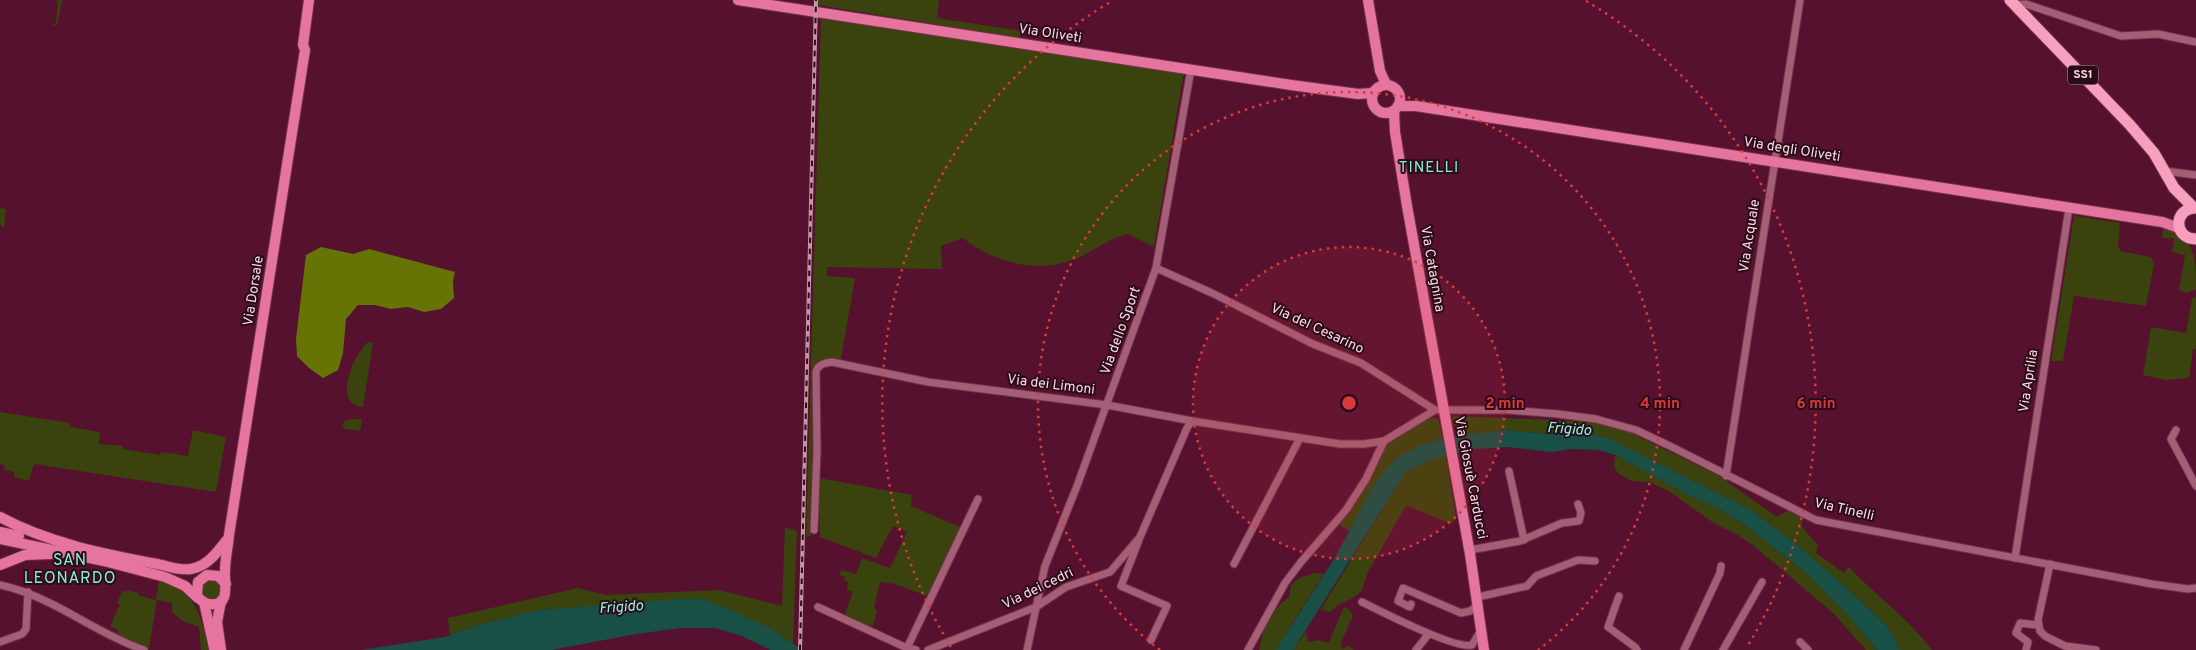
<svg xmlns="http://www.w3.org/2000/svg" width="2196" height="650" viewBox="0 0 2196 650" font-family="Overpass,sans-serif">
	<style>
		.green { fill: #3a430d }
		.forest { fill: #657404 }
		.water { fill: #185046 }
		.lines { fill: none; stroke-linecap: round; stroke-linejoin: round }
		.minor-casing { stroke: #71314c; stroke-width: 9 }
		.secondary-casing { stroke: #71314c; stroke-width: 12 }
		.primary-casing { stroke: #71314c; stroke-width: 13 }
		.minor { stroke: #a45e76; stroke-width: 7 }
		.secondary { stroke: #e5759e; stroke-width: 10 }
		.primary { stroke: #f7a0bd; stroke-width: 11 }
		.rail-casing { stroke: #c596a7; stroke-width: 4 }
		.rail { stroke: #2a0c18; stroke-width: 2; stroke-dasharray: 5.5; stroke-linecap: butt }
		.ring { fill: none; stroke: #da3a3b; stroke-width: 2.5; stroke-dasharray: 2.5 5 }
		.labels { text-anchor: middle; dominant-baseline: central; stroke-width: 4; stroke-linejoin: round; paint-order: stroke }
		.shield { fill: #2a0c18; stroke: #bd9ba6; stroke-width: 1 }
		.shield-label { font-size: 12px; font-weight: bold; fill: #fcd8e3 }
		.street-label { font-size: 14px; fill: #fcd8e3; stroke: #2a0c18 }
		.neighbourhood-label { font-size: 15px; letter-spacing: 1px; fill: #88edd7; stroke: #2a0c18 }
		.water-label { font-size: 15px; font-style: italic; fill: #89f9e2; stroke: #2a0c18 }
		.quarter-label { font-size: 16px; letter-spacing: 1px; fill: #88edd7; stroke: #2a0c18 }
		.centre { fill: #da3a3b; stroke: #2a0c18; stroke-width: 2.5 }
		.ring-label { font-size: 15px; text-anchor: middle; font-weight: bold; fill: #da3a3b; stroke: #2a0c18; stroke-width: 4; stroke-linejoin: round; paint-order: stroke }
	</style>
	<rect width="100%" height="100%" fill="#56112f"/>
	<g class="green">
		<path d="M62 0 58 23 54 26 53 24 56 23 58 2 54 1Z"/>
		<path d="M818 0H939L937 18 1021 31 1020 38 818 5Z"/>
		<path d="M821 17 1184 71 1154 247 1128 234C1107 239 1093 252 1073 260 1035 274 993 262 963 238L941 246 942 269 827 267V276L855 278 841 359 819 360 814 367 811 536 806 537Z"/>
		<path d="M0 208 6 209 4 229 0 224Z"/>
		<path d="M2074 216 2120 223 2118 245 2120 251 2151 257 2154 264 2146 306 2074 296 2063 361H2051Z"/>
		<path d="M2163 229C2196 234 2196 261 2196 289L2187 293 2179 290 2185 255 2172 252 2174 238H2162Z"/>
		<path d="M2196 296V349H2193L2189 378 2166 380 2143 375 2151 327 2186 333 2192 298Z"/>
		<path d="M368 342 373 343 363 407C331 403 354 355 368 342Z"/>
		<path d="M0 412 70 423V427L100 432 99 444 123 446V449L160 455 161 452 188 456 193 430 226 437 216 492 34 464 29 481 14 477V472L4 470 5 466 0 464Z"/>
		<path d="M1453 416 1579 421 1600 423 1623 429 1719 476 1777 517 1788 511 1803 518 1801 526 1818 545 1816 553 1844 573 1849 567C1876 596 1908 618 1932 650H1901L1886 625 1839 581 1795 543 1751 510 1608 438 1576 430 1548 434 1506 430 1456 437Z"/>
		<path d="M1434 418 1438 419 1443 439 1424 444 1383 473 1349 531 1339 524 1351 512 1349 509 1375 466 1376 467 1379 461 1378 460 1387 443 1427 419Z"/>
		<path d="M351 419H362L360 431 345 429 342 425 344 422Z"/>
		<path d="M1615 455 1690 496 1720 509 1742 523 1804 571 1847 614 1877 650H1866L1835 615 1753 545 1736 534 1715 524 1669 491 1649 482 1632 481 1619 474 1614 467Z"/>
		<path d="M1446 456 1456 519 1453 522 1449 523 1408 506 1405 507 1368 572 1361 592 1351 599 1339 604 1330 612 1321 609 1405 473 1430 460Z"/>
		<path d="M819 478 912 495 911 506 962 528 930 597 895 584 880 582 874 608 877 610 873 626 870 625 869 627 844 616 853 592 847 590 848 582 844 581 845 577 840 575 841 570 856 574 862 558 890 568 907 532 893 526 876 558 820 537 818 485 821 481Z"/>
		<path d="M785 527 797 531 793 644 772 629 703 599 539 610 478 625 450 635 448 618 578 588 606 595 719 590 782 606Z"/>
		<path d="M1315 573 1324 574 1275 650H1259L1264 628 1279 605 1289 597 1291 585 1299 578Z"/>
		<path d="M213 577 223 588 219 598 212 601 202 596 200 585Z"/>
		<path d="M159 581C185 587 196 602 203 627 205 634 209 642 209 650H201L199 627 181 620 172 612V603L157 600 149 648 117 635 118 630 110 626 120 604 117 603 122 591 126 592 127 590 139 593 138 595 156 600Z"/>
		<path d="M1344 607 1349 609 1353 616 1341 642 1342 649 1349 646 1354 650H1293L1306 632 1308 642 1319 640 1327 643 1329 642Z"/>
	</g>
	<path class="forest" d="M321 247 353 254 369 249 455 272 453 281 454 298 441 309 424 312 408 307 391 309 375 305H358L346 319 343 353 338 370 323 378 309 368 297 356 296 339 306 255Z"/>
	<g class="water">
		<path d="M1506 430 1548 434 1576 430 1608 438 1751 510 1795 543 1839 581 1886 625 1901 650H1877L1847 614 1804 571 1742 523 1720 509 1690 496 1615 455 1599 450 1572 449 1551 452 1508 447 1474 449 1430 460 1405 473 1293 650H1275C1296 618 1317 587 1337 554 1351 530 1373 478 1394 461 1425 436 1468 435 1506 430Z"/>
		<path d="M680 599H703L735 612 772 629 802 650H771L742 636 715 628H680L636 634 551 650H361L445 637 478 625 539 610Z"/>
	</g>
	<g class="lines">
		<g class="minor-casing">
			<g id="minor">
				<path d="M2015 5 2026 4 2121 36 2158 34 2196 42"/>
				<path d="M2165 171 2196 175"/>
				<path d="M1156 268 1212 293 1313 344 1361 363 1435 410"/>
				<path d="M1440 410H1508L1558 414 1596 419 1636 430 1670 446 1816 520 2152 584 2188 589 2196 588"/>
				<path d="M2176 430 2171 439 2196 486"/>
				<path d="M1509 471 1524 540"/>
				<path d="M1726 476 1800 0"/>
				<path d="M814 530 817 450 816 372C818 364 825 363 832 362L928 382 1107 405 1192 421 1340 444H1364L1384 441 1435 410"/>
				<path d="M1139 540 1121 586 1167 606 1151 640"/>
				<path d="M1470 550 1520 541 1562 523 1579 521 1581 513 1578 504"/>
				<path d="M2015 558 2069 208"/>
				<path d="M1234 564 1300 438"/>
				<path d="M2050 564 2038 620 2040 631 2045 636 2065 646 2096 650"/>
				<path d="M0 585C55 597 92 632 144 650"/>
				<path d="M1619 596 1608 627 1635 647 1637 650"/>
				<path d="M1478 597 1527 586 1536 576 1578 560 1595 561"/>
				<path d="M1362 602C1380 611 1456 650 1472 645L1478 635 1482 633"/>
				<path d="M1411 604 1410 607 1398 601 1403 588 1461 613 1470 611 1479 605"/>
				<path d="M818 607 907 648 916 650"/>
				<path d="M0 642 22 634 26 629 28 592"/>
				<path d="M1800 642 1808 650"/>
				<path d="M907 648 978 499"/>
				<path d="M928 650 1036 607 1066 587 1110 572 1140 537 1187 428 1192 421"/>
				<path d="M1027 650 1045 566 1077 486 1156 268 1191 69"/>
				<path d="M1248 650 1285 583 1301 562 1346 510 1366 479 1384 441"/>
				<path d="M1416 650 1427 636"/>
				<path d="M1684 650 1720 573 1721 566"/>
				<path d="M1723 650 1762 582"/>
				<path d="M2026 650 2028 642 2016 633 2020 623 2037 625"/>
			</g>
		</g>
		<g class="secondary-casing">
			<g id="secondary">
				<path d="M738 0 1291 85 1358 94 1373 93"/>
				<path d="M1368 0 1380 71 1386 84"/>
				<circle cx="1386" cy="99" r="14"/>
				<path d="M1398 106H1416L2162 222 2179 228"/>
				<path d="M1394 111 1395 132 1407 206 1470 554 1484 650"/>
				<path d="M0 517C48 543 104 554 157 564 168 566 179 571 191 569 207 566 216 554 226 541"/>
				<path d="M0 532 19 536"/>
				<path d="M0 539 104 561 165 577 185 586 198 598"/>
				<path d="M0 565 25 555 50 554"/>
				<path d="M226 584 218 576 207 575 198 582 197 595C200 600 204 604 210 604 231 607 224 583 225 571 225 559 228 547 229 535L305 50 303 45 309 0"/>
				<path d="M221 601 217 622 221 650"/>
				<path d="M204 602 214 648"/>
			</g>
		</g>
		<g class="primary-casing">
			<g id="primary">
				<path d="M2010 0 2130 125 2154 153 2174 188 2193 207"/>
				<path d="M2196 208C2173 208 2173 239 2196 239"/>
			</g>
		</g>
		<use href="#minor" class="minor"/>
		<use href="#secondary" class="secondary"/>
		<use href="#primary" class="primary"/>
		<g class="rail-casing">
			<path id="rail" d="M800 650 816 0"/>
		</g>
		<use href="#rail" class="rail"/>
	</g>
	<circle cx="1349" cy="403" r="156" fill="#da3a3b" fill-opacity=".12"/>
	<g class="ring">
		<circle cx="1349" cy="403" r="156"/>
		<path d="M1160 650A311 311 0 1 1 1538 650"/>
		<path d="M951 647A467 467 0 0 1 1112 1M1586 1A467 467 0 0 1 1747 647"/>
	</g>
	<g class="labels">
		<rect class="shield" x="2068" y="65.5" width="30" height="19" rx="4"/>
		<g class="shield-label">
			<text x="2083" y="75">SS1</text>
		</g>
		<g class="street-label">
			<text transform="translate(1050 34) rotate(9)">Via Oliveti</text>
			<text transform="translate(1792 150) rotate(9)">Via degli Oliveti</text>
			<text transform="translate(1750 236) rotate(-81)">Via Acquale</text>
			<text transform="translate(1432 269) rotate(80)">Via Catagnina</text>
			<text transform="translate(254 291) rotate(-81)">Via Dorsale</text>
			<text transform="translate(1317 329) rotate(25)">Via del Cesarino</text>
			<text transform="translate(1121 331) rotate(-70)">Via dello Sport</text>
			<text transform="translate(2029 381) rotate(-81)">Via Aprilia</text>
			<text transform="translate(1051 385) rotate(7)">Via dei Limoni</text>
			<text transform="translate(1470 478) rotate(79)">Via Giosuè Carducci</text>
			<text transform="translate(1844 510) rotate(13)">Via Tinelli</text>
			<text transform="translate(1038 589) rotate(-26)">Via dei cedri</text>
		</g>
		<g class="neighbourhood-label">
			<text x="1429" y="168">TINELLI</text>
		</g>
		<g class="water-label">
			<text transform="translate(1569 430) rotate(4)">Frigido</text>
			<text transform="translate(621 608) rotate(-4)">Frigido</text>
		</g>
		<g class="quarter-label">
			<text x="70" y="561">SAN<tspan x="70" dy="18">LEONARDO</tspan></text>
		</g>
	</g>
	<circle cx="1349" cy="403" r="8" class="centre"/>
	<g class="ring-label">
		<text x="1505" y="408">2 min</text>
		<text x="1660" y="408">4 min</text>
		<text x="1816" y="408">6 min</text>
	</g>
</svg>
